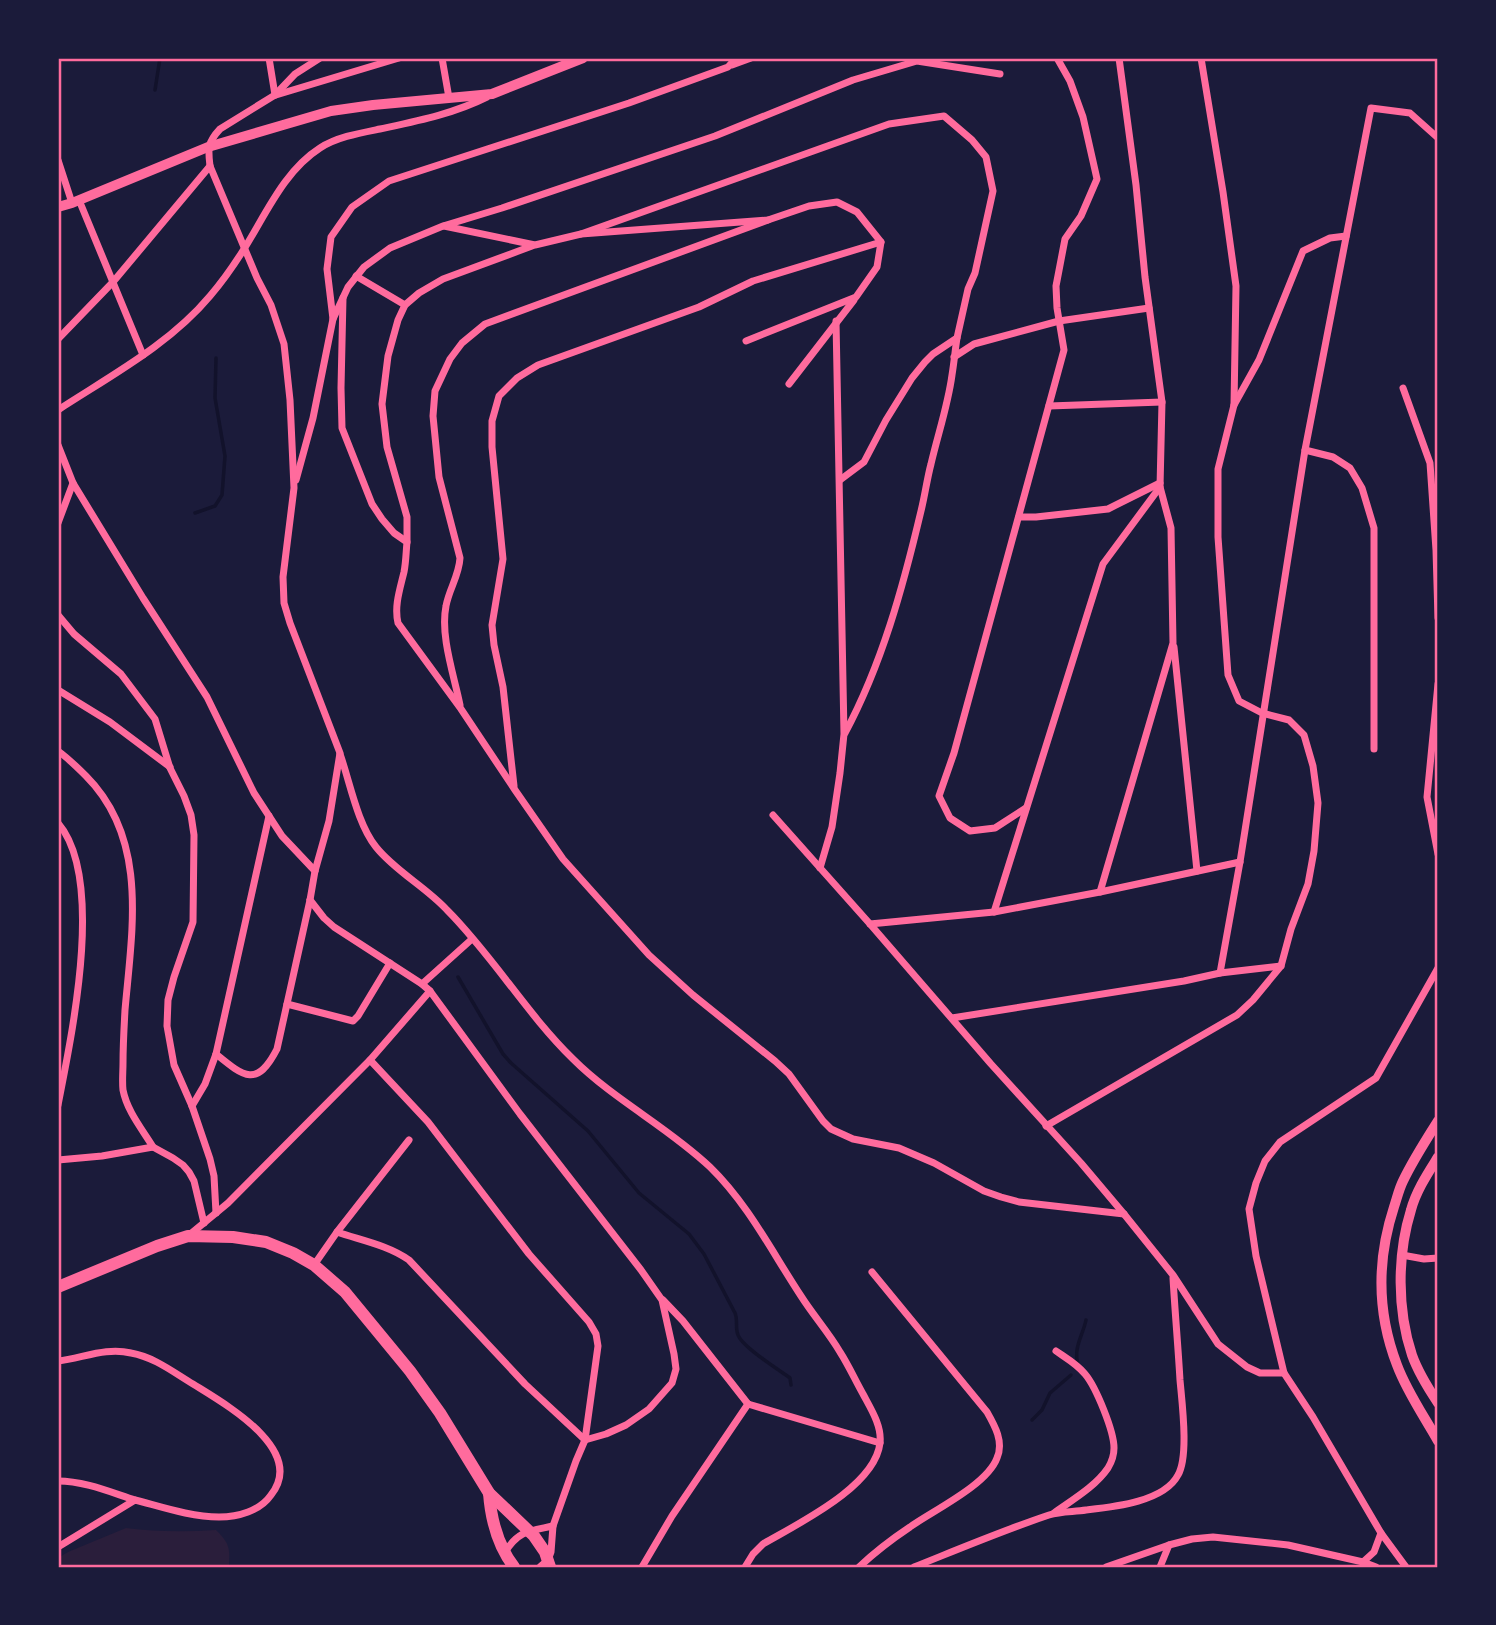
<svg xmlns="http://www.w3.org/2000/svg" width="1496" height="1625" viewBox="0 0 1496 1625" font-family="Raleway,sans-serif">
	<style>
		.green { fill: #2a1e3b }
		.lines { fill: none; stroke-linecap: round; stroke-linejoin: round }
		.stream { stroke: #12122b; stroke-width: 3.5 }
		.minor { stroke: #ff6b9d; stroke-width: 7 }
		.secondary { stroke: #ff6b9d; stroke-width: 10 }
		.trunk { stroke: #ff6b9d; stroke-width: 12 }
		.neatline { fill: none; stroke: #ff6b9d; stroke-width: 2.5 }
	</style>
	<rect width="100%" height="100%" fill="#1b1b3a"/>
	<path class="green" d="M126 1528C156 1532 186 1532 216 1530 230 1544 230 1548 229 1567H58V1558L68 1552Z"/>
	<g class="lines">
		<g class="stream">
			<path d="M155 90 160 58"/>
			<path d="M195 513 215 506 222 495 225 456 215 398 216 358"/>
			<path d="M458 977 503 1054 511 1063 588 1131 639 1193 689 1234 704 1254 735 1313C738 1320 735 1328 738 1335 742 1347 778 1369 790 1378L791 1385"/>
			<path d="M1078 1364C1073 1348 1083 1335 1086 1320"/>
			<path d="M1032 1420 1042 1410 1050 1393 1071 1375"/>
		</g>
		<g class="minor">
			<path d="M269 58 275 95"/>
			<path d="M442 58 449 98"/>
			<path d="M732 65 751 58"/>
			<path d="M276 95 399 58"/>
			<path d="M58 160 72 203"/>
			<path d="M79 200 143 355"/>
			<path d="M444 226 535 245 581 234 768 220 809 206 837 202 857 212 881 242 877 267 856 297 746 341"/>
			<path d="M581 234 889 124 944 116 972 140 986 157 993 191 975 273 968 289 957 338 933 354 925 362 912 378 886 420 864 462 840 480"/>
			<path d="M356 276 405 305"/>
			<path d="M343 298 341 388 342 428 372 504 382 519 394 533 407 542C406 552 406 562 404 572 400 589 394 606 398 623L461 709 515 790 563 859 649 955 693 995 775 1061 789 1074 823 1121 831 1129 853 1139 899 1148 934 1163 984 1191 1001 1197 1019 1202 1124 1214"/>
			<path d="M333 319 348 287 364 267 390 248 443 226 502 208 715 136 853 80 917 61 1000 74"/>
			<path d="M58 339 113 282 210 166"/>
			<path d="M954 357 974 344 1059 321 1149 308"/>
			<path d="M789 384 854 300"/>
			<path d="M1403 388 1430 463 1436 550 1438 618"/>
			<path d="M1234 405 1259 360 1303 251 1330 238 1346 236"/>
			<path d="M1049 406 1162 402"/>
			<path d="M58 410C110 376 169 345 210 296 222 282 234 265 244 249 266 214 284 171 320 148 337 137 360 133 380 129 417 121 453 114 487 97"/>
			<path d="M58 445 73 483 143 598 207 697 254 793 282 836 315 871"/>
			<path d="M1305 450 1333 457 1350 468 1362 488 1374 528V749"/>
			<path d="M296 480 313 418 333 319 327 269 331 237 352 207 389 181 629 103 728 67 736 58"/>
			<path d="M1019 517H1036L1108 509 1160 483"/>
			<path d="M58 523 73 483"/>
			<path d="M407 542V517L387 447 382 404 388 356 398 320 405 305 419 293 443 279 532 246"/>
			<path d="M58 615 74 634 121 674 155 719 170 768 184 796 191 815 194 835 193 922 174 977 168 1000 167 1026 174 1065 192 1106 210 1159 214 1176 216 1213"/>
			<path d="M1174 647 1197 871"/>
			<path d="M1438 684 1427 797 1438 854"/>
			<path d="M58 690 110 722 170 767"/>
			<path d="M460 705C454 675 440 636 446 606 449 589 459 576 460 558L439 477 433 416 435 391 450 359 462 343 485 324 768 220"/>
			<path d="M845 733C882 664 903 587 921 511 925 495 927 479 931 464 938 434 948 405 952 375 954 363 955 351 957 338"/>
			<path d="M58 751C68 758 77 767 86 776 149 839 132 930 125 1010 124 1028 123 1045 123 1063 123 1072 122 1081 123 1090 127 1111 142 1129 153 1147"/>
			<path d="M340 754C350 782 357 823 376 847 395 871 426 887 447 910 493 956 526 1013 573 1059 614 1100 668 1127 710 1167 748 1204 772 1252 801 1296 813 1315 829 1333 840 1352 849 1366 855 1380 863 1394 871 1409 882 1426 880 1443 875 1487 797 1524 763 1544L753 1554 745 1567"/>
			<path d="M514 786 503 687 494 645 492 625 503 559 492 447V421L499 396 517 378 538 365 699 307 753 281 881 242"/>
			<path d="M1026 808 995 828 970 831 950 818 939 796 954 753 1064 350 1057 308 1056 286 1065 239 1081 216 1097 179 1083 117 1070 81 1057 58"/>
			<path d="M773 815 870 924 991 1064 1081 1163 1124 1214 1173 1275 1218 1344 1247 1367 1260 1373H1284"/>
			<path d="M58 823C106 879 71 1038 58 1105"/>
			<path d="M820 868 832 827 840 773 844 734 836 321"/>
			<path d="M1100 892 1173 643 1171 528 1160 487"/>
			<path d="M310 900 324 918 334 927 422 984 430 991 520 1114 641 1270 662 1300 674 1354 676 1369 672 1383 649 1409 626 1425 606 1434 585 1440 576 1461 553 1526 551 1552 548 1560 540 1567"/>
			<path d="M994 912 1103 564 1160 487 1162 402 1145 277 1136 185 1119 58"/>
			<path d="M870 924 994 912 1100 892 1240 862"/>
			<path d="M1220 973 1240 862 1305 450 1371 108 1410 113 1438 138"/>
			<path d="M422 984 472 939"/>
			<path d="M287 1004 353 1021 358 1016 390 963"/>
			<path d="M952 1018 1184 981 1220 973 1281 966"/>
			<path d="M216 1054C244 1077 257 1088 277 1049L310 900 315 871 329 821 340 753 290 623 284 603 283 577 294 488 290 400 284 344 271 305 257 278 210 166C208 149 207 143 220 129L275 95 295 74 320 58"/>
			<path d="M370 1060 428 1122 529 1254 589 1322 596 1334 598 1346 585 1440"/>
			<path d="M192 1106 205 1084 216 1054 269 816"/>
			<path d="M1046 1126 1237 1015 1253 1000 1281 966 1291 929 1308 884 1314 851 1318 803 1313 766 1304 735 1289 720 1262 713 1239 701 1228 675 1218 537V469L1234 405 1236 286 1223 192 1201 58"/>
			<path d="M58 1160 102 1156 153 1147 173 1158 183 1165 189 1172 194 1181 204 1223"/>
			<path d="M337 1232C360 1240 388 1245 409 1260L525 1384 585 1440"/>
			<path d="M188 1236 228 1203 370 1060 430 991"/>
			<path d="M1402 1255 1424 1259 1438 1258"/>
			<path d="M314 1265 337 1232 409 1140"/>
			<path d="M663 1300 683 1321 748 1404"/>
			<path d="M58 1361C83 1358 106 1347 131 1353 154 1357 173 1372 193 1384 225 1404 307 1450 271 1495 260 1511 238 1517 219 1517 191 1517 162 1507 135 1500L58 1547"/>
			<path d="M748 1404 880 1443"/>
			<path d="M58 1481C84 1481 110 1492 135 1500"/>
			<path d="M1054 1513C1072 1500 1095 1487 1108 1468 1111 1463 1114 1455 1114 1448 1114 1431 1096 1387 1085 1374 1077 1364 1066 1358 1056 1351"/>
			<path d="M505 1552C519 1530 530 1531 553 1526"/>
			<path d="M1363 1562 1376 1567"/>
			<path d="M642 1567 672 1516 748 1404"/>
			<path d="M859 1567C875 1552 892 1539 910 1527 934 1510 987 1485 997 1458 1004 1442 995 1426 987 1412L872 1272"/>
			<path d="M914 1567C959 1549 1004 1530 1049 1515 1061 1511 1074 1512 1086 1510 1113 1507 1164 1502 1178 1475 1189 1456 1182 1403 1180 1380 1178 1346 1175 1312 1173 1278"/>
			<path d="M1106 1567 1169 1545 1192 1539 1213 1537 1288 1545 1363 1562 1374 1552 1381 1533"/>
			<path d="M1160 1567 1169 1545"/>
			<path d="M1406 1567 1381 1533 1313 1417 1284 1373 1256 1256 1249 1209 1256 1183 1265 1161 1280 1142 1376 1078 1438 968"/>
		</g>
		<g class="secondary">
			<path d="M58 207 72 203 208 147 283 125 331 111 373 105 492 94 583 58"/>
			<path d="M1438 1121C1426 1140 1413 1160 1403 1181 1399 1189 1397 1198 1394 1207 1377 1259 1377 1313 1397 1365 1407 1392 1424 1416 1438 1441"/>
			<path d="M1438 1157C1428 1173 1416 1191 1411 1210 1397 1255 1397 1310 1412 1355 1418 1372 1428 1388 1438 1403"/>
		</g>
		<g class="trunk">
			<path d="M58 1287 157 1246 188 1236 233 1237 266 1242 293 1253 314 1265 345 1292 410 1371 440 1413 489 1493 534 1536 545 1552 550 1567"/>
			<path d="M489 1493C491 1520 498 1546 514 1567"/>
		</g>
	</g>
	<rect width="1496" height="1625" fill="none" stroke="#1b1b3a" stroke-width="119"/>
	<rect x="60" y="60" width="1376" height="1506" class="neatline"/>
</svg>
